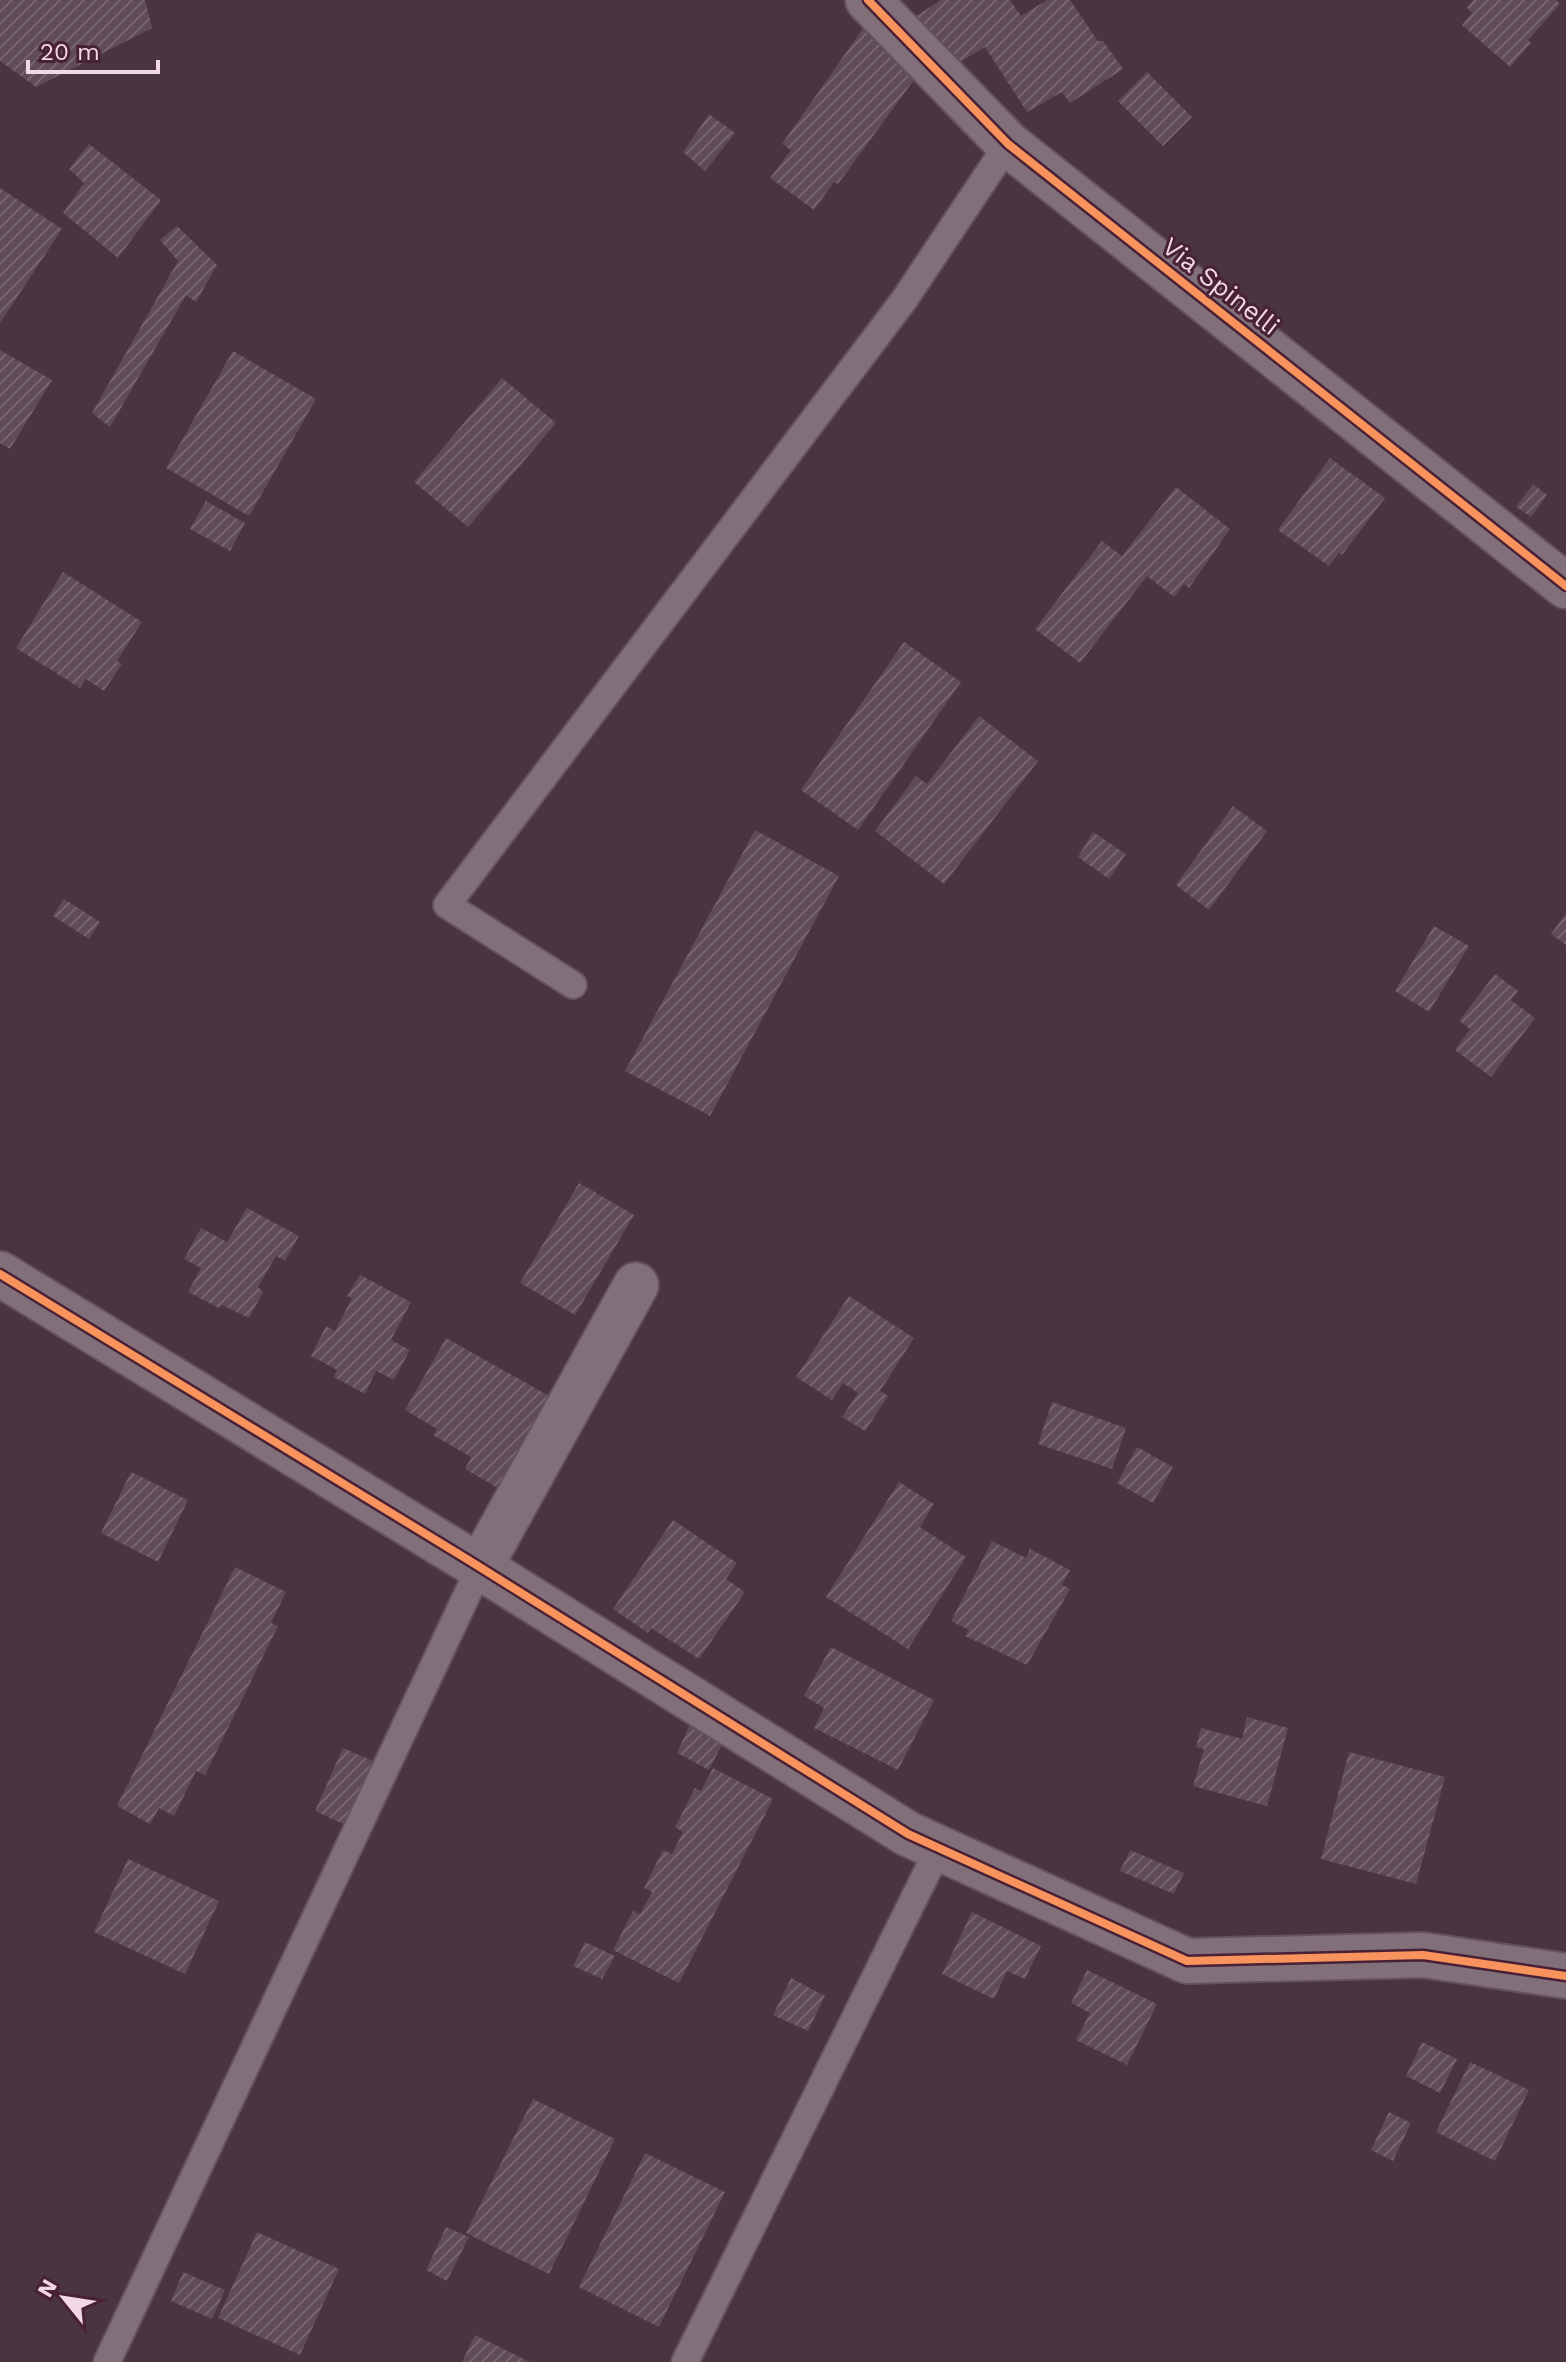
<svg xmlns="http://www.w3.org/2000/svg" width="1566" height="2362" viewBox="0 0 1566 2362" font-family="'Work Sans',sans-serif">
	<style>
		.building { fill: url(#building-hatch) }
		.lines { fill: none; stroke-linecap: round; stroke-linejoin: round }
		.lane-casing { stroke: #65525c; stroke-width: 30 }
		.street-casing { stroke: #65525c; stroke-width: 48 }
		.lane { stroke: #817079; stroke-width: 26 }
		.street { stroke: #817079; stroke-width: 44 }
		.cycleway-casing { stroke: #482136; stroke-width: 13 }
		.cycleway { stroke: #f8935d; stroke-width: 8 }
		.labels { text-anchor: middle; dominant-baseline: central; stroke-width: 6; stroke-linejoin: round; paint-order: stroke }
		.street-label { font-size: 26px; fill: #f2d8e5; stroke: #482136 }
	</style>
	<defs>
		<pattern id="building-hatch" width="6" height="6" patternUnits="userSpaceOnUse" patternTransform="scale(2)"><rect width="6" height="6" fill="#5f4c56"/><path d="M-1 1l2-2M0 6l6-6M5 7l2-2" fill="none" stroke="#76656e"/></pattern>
	</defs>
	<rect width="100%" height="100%" fill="#4a3440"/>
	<g class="building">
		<path d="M0 0H145L152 28 36 87 0 61Z"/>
		<path d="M941 0H1010L1021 16 1047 0H1070L1098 41H1103L1123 69 1070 103 1062 92 1027 112 985 47 950 68 916 16Z"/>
		<path d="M1473 0H1556L1560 4 1528 40 1531 43 1510 67 1462 25 1472 13 1467 8Z"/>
		<path d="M864 27 919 73 838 184 834 182 814 210 770 178 791 150 782 144Z"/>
		<path d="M1147 72 1192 117 1163 146 1118 101Z"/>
		<path d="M709 114 735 133 705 171 683 152Z"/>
		<path d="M89 144 161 200 118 258 63 213 84 183 69 169Z"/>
		<path d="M0 188 62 229 0 323Z"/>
		<path d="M177 226 217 265 196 302 186 295 110 427 92 413 178 261 160 240Z"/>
		<path d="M0 350 52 380 10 449 0 443Z"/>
		<path d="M233 351 316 399 249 516 166 468Z"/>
		<path d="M502 378 556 423 468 527 414 482Z"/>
		<path d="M1330 458 1385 498 1342 555 1339 553 1329 566 1278 530Z"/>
		<path d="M1533 484 1547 495 1531 517 1516 507Z"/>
		<path d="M1176 487 1230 529 1189 588 1184 584 1174 597 1147 576 1080 663 1035 629 1102 541 1122 556Z"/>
		<path d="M206 501 245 523 230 551 190 529Z"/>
		<path d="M63 572 142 622 117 661 122 664 104 691 86 679 80 688 16 648Z"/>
		<path d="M904 642 961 682 858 830 801 790Z"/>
		<path d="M979 716 1038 761 944 884 875 831 916 776 927 784Z"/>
		<path d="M1233 806 1267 831 1209 910 1176 885Z"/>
		<path d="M755 830 839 876 710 1116 625 1071Z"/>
		<path d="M1093 832 1126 854 1109 879 1078 857Z"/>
		<path d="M64 899 100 922 89 939 53 916Z"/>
		<path d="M1566 913V945L1551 934Z"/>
		<path d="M1434 926 1469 946 1429 1012 1395 991Z"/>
		<path d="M1495 974 1518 991 1511 1000 1535 1018 1491 1077 1455 1050 1470 1029 1459 1021Z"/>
		<path d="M579 1183 634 1215 575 1315 520 1283Z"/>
		<path d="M247 1208 299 1236 285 1261 276 1256 258 1287 263 1292 249 1318 222 1305 219 1308 188 1292 201 1268 184 1259 201 1228 227 1242Z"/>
		<path d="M360 1275 411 1302 391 1340 410 1350 394 1380 376 1371 365 1394 334 1377 337 1370 311 1356 326 1326 335 1331 352 1298 347 1296Z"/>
		<path d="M849 1296 914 1338 880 1391 888 1396 865 1431 842 1417 858 1393 843 1383 832 1400 796 1377Z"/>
		<path d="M446 1338 560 1402 498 1488 465 1469 471 1457 433 1435 437 1429 405 1410Z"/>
		<path d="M1052 1402 1126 1428 1112 1469 1038 1444Z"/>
		<path d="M1137 1447 1173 1467 1153 1503 1117 1483Z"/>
		<path d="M131 1472 188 1500 158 1562 101 1533Z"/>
		<path d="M899 1482 934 1504 920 1527 966 1557 908 1649 826 1597Z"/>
		<path d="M673 1520 737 1563 726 1579 745 1592 699 1659 651 1628 648 1633 613 1609Z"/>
		<path d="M992 1541 1026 1558 1030 1549 1070 1570 1062 1585 1070 1589 1027 1665 965 1636 969 1630 951 1621Z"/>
		<path d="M235 1567 286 1592 271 1623 278 1626 205 1775 196 1771 174 1816 159 1808 150 1824 117 1806Z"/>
		<path d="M831 1647 934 1700 898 1770 814 1728 824 1708 804 1696Z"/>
		<path d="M1247 1717 1288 1728 1267 1806 1193 1786 1204 1749 1196 1747 1201 1728 1242 1739Z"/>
		<path d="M691 1722 725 1739 709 1770 677 1753Z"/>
		<path d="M343 1748 377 1763 348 1826 315 1811Z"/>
		<path d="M1349 1752 1445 1777 1416 1884 1321 1859Z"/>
		<path d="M713 1768 773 1799 679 1983 613 1950 633 1911 640 1914 652 1892 644 1888 663 1850 672 1854 683 1832 675 1827 695 1788 701 1791Z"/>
		<path d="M1130 1850 1184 1873 1174 1894 1120 1871Z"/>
		<path d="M128 1859 219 1901 185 1974 94 1932Z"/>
		<path d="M972 1912 1041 1946 1025 1979 1007 1971 994 1999 942 1974Z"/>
		<path d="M585 1942 615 1956 602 1979 573 1966Z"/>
		<path d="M1087 1970 1157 2004 1127 2065 1076 2040 1090 2013 1071 2003Z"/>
		<path d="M791 1978 825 1996 808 2031 773 2015Z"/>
		<path d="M1422 2042 1457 2059 1440 2093 1406 2076Z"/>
		<path d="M1470 2062 1529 2090 1495 2161 1436 2132Z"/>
		<path d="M533 2099 615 2139 549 2274 466 2233Z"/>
		<path d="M1389 2112 1411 2123 1393 2161 1371 2150Z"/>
		<path d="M645 2153 725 2192 659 2327 579 2287Z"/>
		<path d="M446 2227 469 2237 447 2281 426 2270Z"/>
		<path d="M257 2232 339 2269 300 2355 218 2318Z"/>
		<path d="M183 2272 225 2290 212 2319 171 2301Z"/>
		<path d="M475 2335 530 2362H462Z"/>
	</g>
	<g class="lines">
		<g class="lane-casing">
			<g id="lane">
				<path d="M573 985 447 905 904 300 1008 144"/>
				<path d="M107 2362 480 1567"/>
				<path d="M685 2362 939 1848"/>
			</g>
		</g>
		<g class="street-casing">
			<g id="street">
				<path d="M868 0 1008 144 1566 586"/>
				<path d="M0 1274 470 1561 908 1834 1187 1961 1423 1955 1566 1976"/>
				<path d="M480 1567 636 1285"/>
			</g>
		</g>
		<use href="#lane" class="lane"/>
		<use href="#street" class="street"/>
		<g class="cycleway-casing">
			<g id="cycleway">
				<path d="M868 0 1008 144 1566 586"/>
				<path d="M0 1274 470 1561 908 1834 1187 1961 1423 1955 1566 1976"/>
			</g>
		</g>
		<use href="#cycleway" class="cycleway"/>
	</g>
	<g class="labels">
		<g class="street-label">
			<text transform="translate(1221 286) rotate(38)">Via Spinelli</text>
		</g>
	</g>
	<g transform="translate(64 2298) rotate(300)" stroke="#482136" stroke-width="6" paint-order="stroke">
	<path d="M0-6L14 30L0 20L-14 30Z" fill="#f2d8e5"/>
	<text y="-12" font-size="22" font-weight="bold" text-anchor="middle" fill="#f2d8e5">N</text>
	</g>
	<path d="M28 60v12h130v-12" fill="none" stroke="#f2d8e5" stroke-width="4"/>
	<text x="40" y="60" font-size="24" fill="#f2d8e5" stroke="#482136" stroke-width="6" paint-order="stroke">20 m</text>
</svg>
